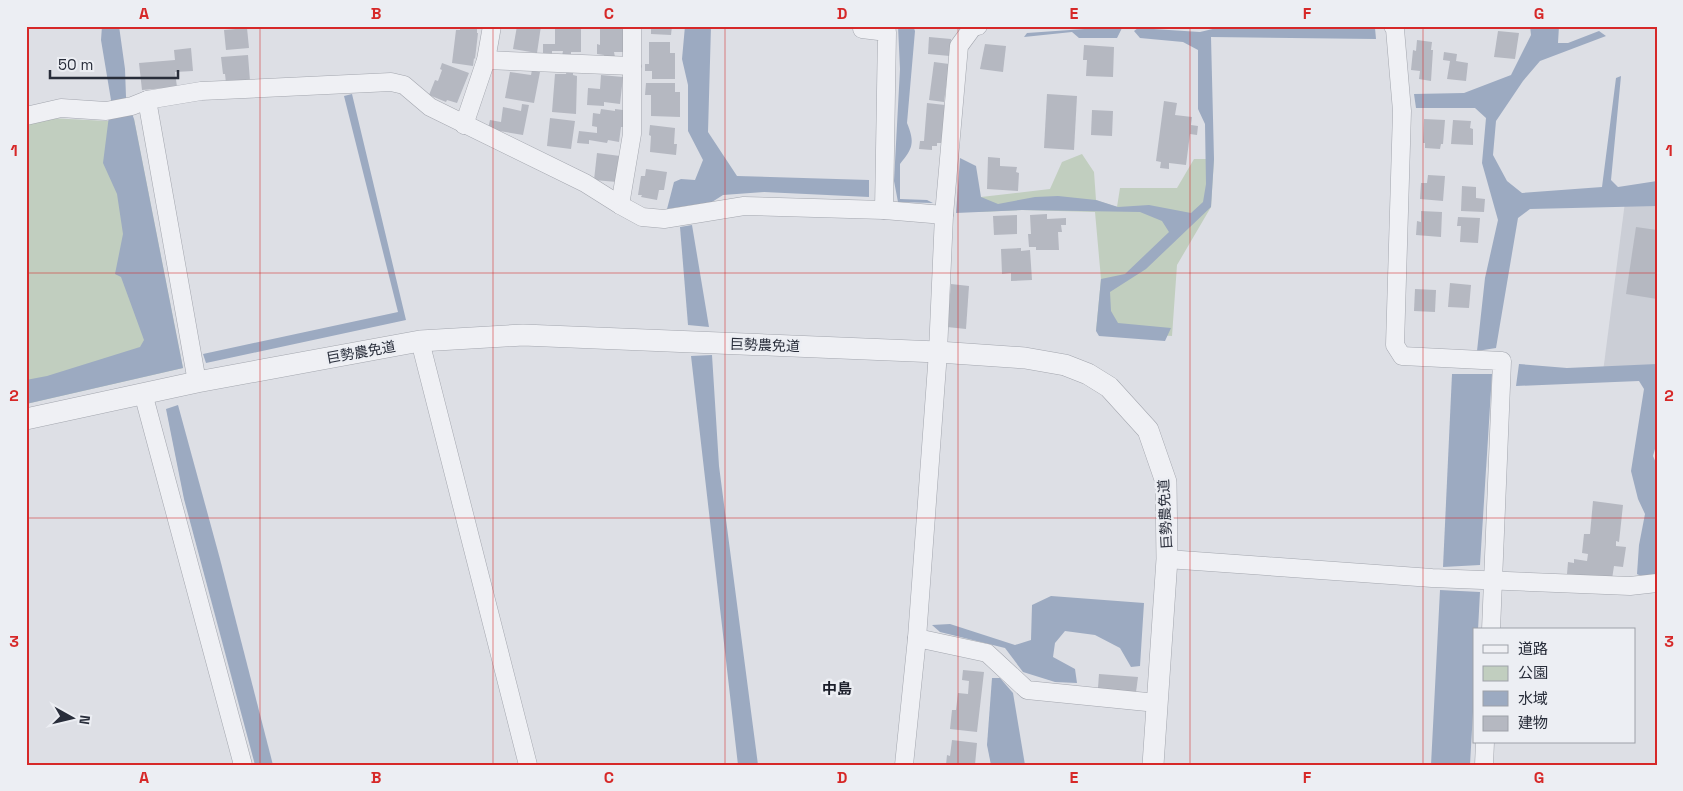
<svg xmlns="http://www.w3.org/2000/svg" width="1683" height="791" viewBox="0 0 1683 791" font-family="'Space Grotesk','Noto Sans JP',sans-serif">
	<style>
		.built { fill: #cbced6 }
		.green { fill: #c1cebf }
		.water { fill: #9caac1 }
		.building { fill: #b5b8c1 }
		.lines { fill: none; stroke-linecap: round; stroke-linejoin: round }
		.minor-casing { stroke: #a3a6ae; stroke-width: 19 }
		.tertiary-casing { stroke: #a3a6ae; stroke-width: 22 }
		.minor { stroke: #eff0f4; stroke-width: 18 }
		.tertiary { stroke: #eff0f4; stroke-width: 21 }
		.grid { fill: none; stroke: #d62828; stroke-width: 1; stroke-opacity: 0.55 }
		.labels { text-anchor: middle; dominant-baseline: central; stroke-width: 5; stroke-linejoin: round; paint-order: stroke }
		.street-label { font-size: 14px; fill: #282d3a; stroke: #eceef3 }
		.neighbourhood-label { font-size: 15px; font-weight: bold; fill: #1b1e2a; stroke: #eceef3 }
		.neatline { fill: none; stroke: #d62828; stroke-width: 2 }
		.grid-label { font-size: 16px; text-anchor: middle; font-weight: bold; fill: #d62828 }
	</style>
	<rect width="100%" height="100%" fill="#dddfe5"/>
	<path class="built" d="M1625 202H1657V372H1603Z"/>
	<g class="green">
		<path d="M50 118 107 121 134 119 183 368 26 404V124Z"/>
		<path d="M1082 154 1094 172 1096 200 1117 207 1120 188H1177L1194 159H1214L1211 207 1177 265 1172 336 1096 331 1101 279 1095 212 1022 210 979 212 981 197 1050 189 1062 162Z"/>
	</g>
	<g class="water">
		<path d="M102 26H119L125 69 126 97 134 119 183 368 26 404V380L47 376 140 347 144 340 121 277 115 274 123 234 117 194 103 163 111 100 101 40Z"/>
		<path d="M685 26H711L708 132 737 176 869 180V197L764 192 723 195 712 202 667 209 674 182 681 179 695 180 703 160 688 131V85L682 59Z"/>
		<path d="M898 26H913L915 31 907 123C915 143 913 148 900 164V199L927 200 933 203 898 202 894 181 900 69Z"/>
		<path d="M1225 26 1375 28 1376 39 1211 37 1214 159 1211 207 1146 269 1110 292 1111 311 1118 323 1171 328 1165 341 1099 336 1096 331 1101 279 1125 274 1169 232 1162 221 1140 212 1022 210 956 213 960 158 976 166 981 197 998 204 1035 197 1058 196 1096 200 1118 207 1149 205 1191 213 1203 202 1206 184 1205 124 1198 109V50L1183 42 1140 38 1134 31 1138 28 1200 32Z"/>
		<path d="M1530 26H1559L1558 43H1568L1599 31 1606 36 1540 61 1523 81 1496 121 1493 155 1507 181 1522 193 1602 187 1616 78 1621 76 1611 180 1618 187 1657 181V206L1530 209 1518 218 1496 348 1477 351 1485 278 1498 220 1482 163 1486 118 1475 108H1416L1414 94 1464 93 1511 75 1531 35Z"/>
		<path d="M1113 27 1122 28 1117 38H1079L1072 32 1024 37 1027 33Z"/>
		<path d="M352 94 406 320 206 363 203 354 398 312 344 96Z"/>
		<path d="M692 225 709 327 688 325 680 227Z"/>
		<path d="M712 355 719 466 758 765H738L691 356Z"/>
		<path d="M1519 364 1567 368 1657 364V442L1653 456 1657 465V575L1645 578 1637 574 1639 545 1645 514 1638 499 1631 471 1644 389 1639 381 1516 386Z"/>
		<path d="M1452 374H1492L1480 565 1443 567Z"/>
		<path d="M178 405 220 559 273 765H255L184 499 166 409Z"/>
		<path d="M1440 590 1480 592 1478 630H1474V694L1470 765H1431Z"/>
		<path d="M1051 596 1144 603 1140 666 1131 667 1120 648 1095 635 1065 631 1055 643 1053 657 1075 669 1077 683 1055 682 1023 672 1005 648 940 632 932 625 950 624 1015 645 1031 640 1032 605Z"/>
		<path d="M992 678H1000L1013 693 1025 765H991L987 745Z"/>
	</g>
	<g class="building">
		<path d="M460 26H477V33H478L475 59 474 58 473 66 452 63 456 30H460Z"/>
		<path d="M517 26H541L537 53 513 49Z"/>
		<path d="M555 26H581V52H571V56H562L563 51H552V56H543V44H555Z"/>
		<path d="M600 26H625V52H614L615 57H604V55L597 54V44L600 45Z"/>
		<path d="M651 26H672L671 35 651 34Z"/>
		<path d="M247 28 249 48 226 50 224 30Z"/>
		<path d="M1498 31 1519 33 1515 59 1494 57Z"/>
		<path d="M929 37 951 39 950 56 928 54Z"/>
		<path d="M1417 40 1432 42 1431 50H1433L1431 81 1419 79 1420 71 1411 70 1413 50 1416 51Z"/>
		<path d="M649 42H670V53H675V79H652V71H645V64H649Z"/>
		<path d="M985 44 1006 46 1003 72 980 69Z"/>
		<path d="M1084 45 1114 47 1113 77 1086 76 1087 60H1083Z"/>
		<path d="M191 48 193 71 175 72 177 87 142 90 139 63 175 60 174 50Z"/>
		<path d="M1444 52 1457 54 1456 61 1468 63 1466 81 1447 79 1450 61 1443 60Z"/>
		<path d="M248 55 250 81 226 83 225 74H223L221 57Z"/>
		<path d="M934 62 949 64 944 102 929 100Z"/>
		<path d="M442 63 469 73 457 103 447 100 446 102 429 95 435 80 438 81 442 70 440 69Z"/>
		<path d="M532 70 540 72 534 103 505 98 510 72 531 75Z"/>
		<path d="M567 70H573V75L577 76 576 114 552 112 555 74H566Z"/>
		<path d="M601 75 623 77 620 104 604 102V106L587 105 588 88 600 89Z"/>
		<path d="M646 83H675V92H680V117L651 116V95H645Z"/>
		<path d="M1047 94 1077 96 1074 150 1044 148Z"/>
		<path d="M1164 101 1177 103 1175 115 1192 117 1191 125 1198 126 1197 135 1190 134 1186 165 1169 163V169L1160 168 1161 162 1156 161Z"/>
		<path d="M927 103 945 105 944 115 949 116 947 132 943 131 941 143H937V146H932V150L919 149 920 141H924Z"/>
		<path d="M522 104 529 105 523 135 488 129 490 120 501 122 503 107 521 111Z"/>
		<path d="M601 109 615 111V109L623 110V115L626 116 625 127H621L619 142 608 140 607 143 589 140V144L577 143 579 131 597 133V127L592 126 593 113 600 114Z"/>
		<path d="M1092 110 1113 111 1112 136 1091 135Z"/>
		<path d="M550 118 575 121 571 149 547 146Z"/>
		<path d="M1424 119 1445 120 1443 144H1441L1440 149 1425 148V143H1423Z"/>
		<path d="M1453 120 1471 121 1470 128 1473 129V145L1451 144Z"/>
		<path d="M650 125 675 128 674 144H677L676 155 650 152 651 136 649 135Z"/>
		<path d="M597 153 620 156 617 182 594 180Z"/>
		<path d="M988 157 1000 158V166L1017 167 1016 172 1019 173 1018 191 987 189Z"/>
		<path d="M646 169 667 172 664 190H659L657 200 641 197 642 195H638L641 176H645Z"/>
		<path d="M1428 175 1445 176 1443 201 1420 199 1421 183H1427Z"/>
		<path d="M1462 186 1476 187V198L1485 199 1484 212 1461 211Z"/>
		<path d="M1421 211 1442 212 1441 237 1416 235 1417 221 1421 222Z"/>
		<path d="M1047 214V219L1066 218V225H1061L1062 232H1058L1059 250H1036V247H1029L1028 234H1031L1030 215Z"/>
		<path d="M1017 215V234L994 235 993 216Z"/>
		<path d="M1458 217 1480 218 1478 243 1460 242 1461 226H1457Z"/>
		<path d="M1636 227 1657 230V299L1626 294Z"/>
		<path d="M1021 248V251L1030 250 1032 280 1011 281V273L1002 274 1001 249Z"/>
		<path d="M1450 283 1471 285 1469 308 1448 307Z"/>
		<path d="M951 284 969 286 966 329 947 327Z"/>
		<path d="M1415 289 1436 290 1435 312 1414 311Z"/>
		<path d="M1593 501 1623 505 1619 542 1616 541V546L1626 547 1623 567 1614 566 1612 579 1567 574 1568 562 1574 563V559L1587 561 1588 554 1582 553 1584 534H1590Z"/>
		<path d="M963 670 984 672 977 732 950 729 952 710H956L958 693 968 694 969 681 962 680Z"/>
		<path d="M1099 674 1138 677 1136 692 1098 688Z"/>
		<path d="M952 740 977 743 975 765H946L947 755 950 756Z"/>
	</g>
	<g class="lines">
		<g class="minor-casing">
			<g id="minor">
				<path d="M862 26V29L887 32 884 210"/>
				<path d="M1393 26 1395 29 1402 111 1395 345 1402 356 1502 361 1491 630"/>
				<path d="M486 60 632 66"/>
				<path d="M147 100 197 382"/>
				<path d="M26 116 61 108 106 111 132 106 147 100 201 91 391 82 404 85 430 107 585 183 620 205 642 217 664 219 744 206 884 210 944 215"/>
				<path d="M464 125 486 60 492 26"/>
				<path d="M620 205 632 134V26"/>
				<path d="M420 341 528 765"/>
				<path d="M143 393 243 765"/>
				<path d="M1167 559 1432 578 1630 586 1657 583"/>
				<path d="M917 638 987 653 1027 690 1157 703"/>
				<path d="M904 765 917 638 938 352 944 215 959 46 973 27 978 26"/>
				<path d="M1484 765 1485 742"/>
			</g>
		</g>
		<g class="tertiary-casing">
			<path id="tertiary" d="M26 419 197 382 420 341 523 335 938 352 1025 358 1065 365 1088 374 1109 387 1148 430 1166 482 1167 559 1153 765"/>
		</g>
		<use href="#minor" class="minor"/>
		<use href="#tertiary" class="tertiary"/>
	</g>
	<path class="grid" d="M260 26V765M493 26V765M725 26V765M958 26V765M1190 26V765M1423 26V765M26 273H1657M26 518H1657"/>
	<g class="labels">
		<g class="street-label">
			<text transform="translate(765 345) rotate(2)">巨勢農免道</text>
			<text transform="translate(361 352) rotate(-10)">巨勢農免道</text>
			<text transform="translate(1165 514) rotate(-93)">巨勢農免道</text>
		</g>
		<g class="neighbourhood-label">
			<text x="837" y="688">中島</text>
		</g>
	</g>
	<rect width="1683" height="791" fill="none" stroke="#eceef3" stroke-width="55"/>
	<rect x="1473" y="628" width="162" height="115" fill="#eceef3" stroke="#9ea1a9"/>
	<rect x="1483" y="645" width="25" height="8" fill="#eff0f4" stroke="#9ea1a9"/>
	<text x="1518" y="654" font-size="15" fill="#282d3a">道路</text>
	<rect x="1483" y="666" width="25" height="15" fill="#c1cebf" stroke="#9ea1a9"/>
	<text x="1518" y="678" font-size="15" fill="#282d3a">公園</text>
	<rect x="1483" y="691" width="25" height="15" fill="#9caac1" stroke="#9ea1a9"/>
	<text x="1518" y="704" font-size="15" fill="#282d3a">水域</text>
	<rect x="1483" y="716" width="25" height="15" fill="#b5b8c1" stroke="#9ea1a9"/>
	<text x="1518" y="728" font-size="15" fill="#282d3a">建物</text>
	<g transform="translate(72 718) rotate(98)" stroke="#eceef3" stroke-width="4" paint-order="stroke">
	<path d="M0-4L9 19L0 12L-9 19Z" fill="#282d3a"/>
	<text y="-8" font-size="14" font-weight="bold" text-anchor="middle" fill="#282d3a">N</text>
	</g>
	<path d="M50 70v8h128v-8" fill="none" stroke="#282d3a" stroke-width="2.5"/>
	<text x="58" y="70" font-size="15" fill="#282d3a" stroke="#eceef3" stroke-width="4" paint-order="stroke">50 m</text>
	<rect x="28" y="28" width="1628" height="736" class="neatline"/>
	<g class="grid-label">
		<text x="144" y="19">A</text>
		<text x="376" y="19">B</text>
		<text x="609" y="19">C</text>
		<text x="842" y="19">D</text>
		<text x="1074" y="19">E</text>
		<text x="1307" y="19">F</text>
		<text x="1539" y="19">G</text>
		<text x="14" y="156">1</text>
		<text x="1669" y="156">1</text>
		<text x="14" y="401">2</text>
		<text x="1669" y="401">2</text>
		<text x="14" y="647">3</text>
		<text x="1669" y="647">3</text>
		<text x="144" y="783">A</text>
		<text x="376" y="783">B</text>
		<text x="609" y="783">C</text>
		<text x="842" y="783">D</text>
		<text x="1074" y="783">E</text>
		<text x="1307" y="783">F</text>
		<text x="1539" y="783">G</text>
	</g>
</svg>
